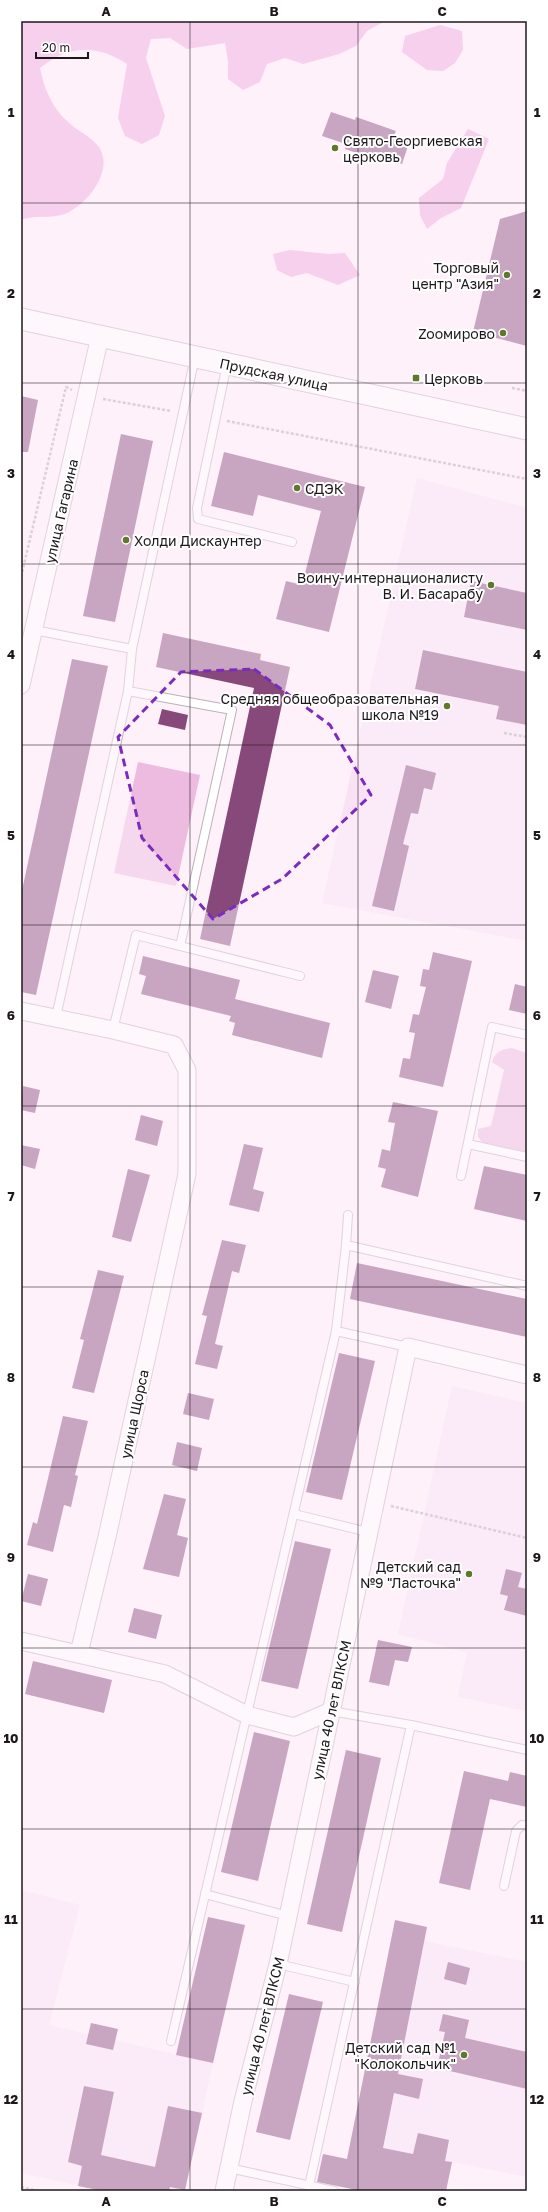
<svg xmlns="http://www.w3.org/2000/svg" width="548" height="2212" viewBox="0 0 548 2212" font-family="'Golos Text',sans-serif">
	<style>
		.built { fill: #f9e2f3 }
		.green { fill: #ecbbdf }
		.forest { fill: #eea8de }
		.building { fill: #87497a }
		.lines { fill: none; stroke-linecap: round; stroke-linejoin: round }
		.service-casing { stroke: #beafba; stroke-width: 10 }
		.minor-casing { stroke: #beafba; stroke-width: 19 }
		.tertiary-casing { stroke: #beafba; stroke-width: 23 }
		.path { stroke: #b5aab1; stroke-width: 2.5; stroke-dasharray: 3 2; stroke-linecap: butt }
		.service { stroke: #fff; stroke-width: 8 }
		.minor { stroke: #fff; stroke-width: 17 }
		.tertiary { stroke: #fff; stroke-width: 21 }
		.marked { fill: none; stroke: #7b2cbf; stroke-width: 3; stroke-dasharray: 8 5; stroke-linejoin: round }
		.grid { fill: none; stroke: #1e181c; stroke-width: 1; stroke-opacity: 0.55 }
		.poi-dot { fill: #5f782b; stroke: #fff; stroke-width: 1.5 }
		.labels { text-anchor: middle; dominant-baseline: central; stroke-width: 4; stroke-linejoin: round; paint-order: stroke }
		.poi-label { font-size: 14px; fill: #1e181c; stroke: #fff; text-anchor: end }
		.street-label { font-size: 14px; fill: #1e181c; stroke: #fff }
		.neatline { fill: none; stroke: #1e181c; stroke-width: 1.5 }
		.grid-label { font-size: 13px; text-anchor: middle; font-weight: bold; fill: #1e181c }
	</style>
	<rect width="100%" height="100%" fill="#fef1fa"/>
	<g class="built">
		<path d="M417 478 527 508V941L322 903Z"/>
		<path d="M452 1386 527 1403V1711L458 1697 467 1652 398 1634Z"/>
		<path d="M21 1890 80 1905 49 2025 213 2063 185 2191H103L21 2173Z"/>
		<path d="M424 1941 527 1962V2177L383 2148Z"/>
	</g>
	<g class="green">
		<path d="M138 762 200 775 176 886 114 873Z"/>
		<path d="M512 1048 527 1053V1155L484 1145 478 1137V1129L491 1126 504 1070 492 1062C495 1052 502 1049 512 1048Z"/>
	</g>
	<g class="forest">
		<path d="M21 21H385L367 31 356 46 339 54 303 64 285 58 267 64 260 82 243 90 228 79V61L225 43 187 49 170 38 151 39 146 58 165 116 159 135 142 144 125 136 118 118 127 64C96 44 69 45 40 68 44 88 52 108 68 122 77 131 91 136 99 147 114 170 89 202 69 212 54 220 36 214 21 220Z"/>
		<path d="M440 25 462 31 463 50 455 63 443 71 427 70 402 52 405 36Z"/>
		<path d="M468 129 489 139 461 208 441 218 427 229 420 215 419 198 443 179 447 163Z"/>
		<path d="M290 250 328 254 345 253 360 275 338 285 307 273 291 277 277 270 273 254Z"/>
	</g>
	<g class="building">
		<path d="M331 112 355 120 356 117 396 131 394 135 410 140 402 164 387 158 385 163 345 149 346 144 322 136Z"/>
		<path d="M527 211V346L473 332 500 219Z"/>
		<path d="M21 396 38 400 28 452H21Z"/>
		<path d="M121 434 153 441 115 622 83 616Z"/>
		<path d="M224 452 365 487 329 632 276 619 286 581 302 585 321 511 258 495 253 516 211 506Z"/>
		<path d="M471 581 527 593V630L464 617Z"/>
		<path d="M163 633 261 654 260 660 290 667 230 946 200 939 254 688 156 667Z"/>
		<path d="M423 650 527 672V725L496 719 499 706 415 689Z"/>
		<path d="M72 659 108 666 36 995 21 992V895Z"/>
		<path d="M162 709 188 715 185 730 158 724Z"/>
		<path d="M406 765 436 773 432 790 424 788 418 814 411 813 403 844 409 846 394 911 372 906Z"/>
		<path d="M433 952 472 961 443 1087 399 1077 403 1058 410 1059 415 1033 409 1032 413 1014 419 1015 426 987 420 986 423 969 429 970Z"/>
		<path d="M143 956 240 980 235 999 330 1023 322 1058 232 1035 235 1023 229 1021 231 1016 141 994 146 976 139 974Z"/>
		<path d="M373 970 399 976 391 1009 365 1002Z"/>
		<path d="M515 984 527 987V1014L509 1010Z"/>
		<path d="M23 1086 40 1090 35 1113 21 1110Z"/>
		<path d="M393 1102 438 1111 418 1197 381 1187 386 1169 378 1167 382 1149 390 1151 395 1123 388 1122Z"/>
		<path d="M141 1115 163 1121 157 1146 135 1140Z"/>
		<path d="M244 1144 263 1148 253 1189 264 1192 259 1212 229 1205Z"/>
		<path d="M21 1145 40 1149 35 1169 21 1165Z"/>
		<path d="M484 1166 527 1175V1221L474 1209Z"/>
		<path d="M128 1169 150 1175 131 1242 112 1237Z"/>
		<path d="M222 1240 246 1245 239 1273 232 1271 215 1344 223 1346 217 1369 195 1364 207 1316 202 1315Z"/>
		<path d="M357 1263 527 1299V1337L350 1299Z"/>
		<path d="M98 1270 124 1276 94 1393 72 1388 84 1340 80 1339Z"/>
		<path d="M339 1353 375 1361 342 1500 306 1492Z"/>
		<path d="M188 1393 214 1399 209 1420 183 1414Z"/>
		<path d="M63 1416 88 1421 75 1475 78 1476 71 1507 64 1505 53 1552 27 1545 33 1522 37 1524Z"/>
		<path d="M177 1442 202 1448 197 1471 172 1465Z"/>
		<path d="M164 1494 186 1499 177 1535 188 1538 179 1577 143 1569Z"/>
		<path d="M295 1541 331 1549 298 1689 261 1681Z"/>
		<path d="M506 1569 522 1573 518 1587 527 1589V1616L504 1610 508 1596 500 1594Z"/>
		<path d="M28 1574 48 1579 41 1606 21 1601Z"/>
		<path d="M134 1608 162 1615 156 1639 128 1632Z"/>
		<path d="M378 1640 412 1647 408 1662 395 1660 389 1686 369 1682Z"/>
		<path d="M33 1661 112 1680 104 1713 25 1694Z"/>
		<path d="M254 1732 290 1741 258 1881 221 1872Z"/>
		<path d="M346 1750 381 1758 342 1932 307 1924Z"/>
		<path d="M464 1771 508 1781 510 1772 527 1776V1807L490 1799 470 1890 439 1883Z"/>
		<path d="M208 1917 245 1925 213 2063 176 2055Z"/>
		<path d="M395 1920 427 1927 398 2074 423 2079 419 2099 394 2093 383 2148 413 2154 418 2133 449 2140 445 2161 452 2162 446 2191H362L317 2182 323 2154 347 2159Z"/>
		<path d="M448 1962 470 1968 466 1985 444 1979Z"/>
		<path d="M289 1994 323 2002 290 2140 256 2132Z"/>
		<path d="M443 2014 469 2020 465 2038 527 2052V2089L437 2068 445 2032 439 2031Z"/>
		<path d="M91 2023 118 2029 113 2050 86 2044Z"/>
		<path d="M84 2086 114 2092 101 2155 155 2167 168 2106 202 2113 185 2190 170 2187 169 2191H103L78 2186 82 2166 68 2162Z"/>
	</g>
	<g class="lines">
		<g class="service-casing">
			<g id="service">
				<path d="M227 364 197 508 198 519 292 542"/>
				<path d="M34 630 132 649"/>
				<path d="M128 691 232 710 180 946"/>
				<path d="M56 1017 128 691 132 649 195 357"/>
				<path d="M113 1030 136 935 300 976"/>
				<path d="M468 1144 527 1157"/>
				<path d="M461 1176 492 1027 527 1035"/>
				<path d="M348 1215 346 1245 527 1286"/>
				<path d="M336 1331 408 1347"/>
				<path d="M294 1514 368 1532"/>
				<path d="M411 1725 527 1750"/>
				<path d="M504 1886 516 1831 522 1825 527 1826"/>
				<path d="M205 1894 288 1916"/>
				<path d="M278 1964 355 1982"/>
				<path d="M171 2041 336 1331 346 1245"/>
				<path d="M229 2168 334 2191"/>
				<path d="M309 2186 411 1725 331 1711"/>
			</g>
		</g>
		<g class="minor-casing">
			<g id="minor">
				<path d="M21 685 100 336"/>
				<path d="M21 1011 113 1030 174 1045 187 1070V1174L107 1537 79 1653"/>
				<path d="M21 1641 165 1674 247 1715 294 1727 331 1711"/>
				<path d="M224 2191 243 2101 278 1964 408 1347 527 1375"/>
			</g>
		</g>
		<g class="tertiary-casing">
			<path id="tertiary" d="M21 319 527 429"/>
		</g>
		<g class="path">
			<path d="M512 388 527 391"/>
			<path d="M103 399 171 411"/>
			<path d="M227 421 527 479"/>
			<path d="M21 577 66 387 72 390"/>
			<path d="M504 733 527 737"/>
			<path d="M391 1506 527 1538"/>
			<path d="M21 2187 38 2191"/>
		</g>
		<use href="#service" class="service"/>
		<use href="#minor" class="minor"/>
		<use href="#tertiary" class="tertiary"/>
	</g>
	<path d="M0 0H548V2212H0ZM254 669 330 725 371 795 282 879 213 919 142 838 118 737 181 672Z" fill="#fef1fa" fill-opacity=".55" fill-rule="evenodd"/>
	<path class="marked" d="M254 669 330 725 371 795 282 879 213 919 142 838 118 737 181 672Z"/>
	<path class="grid" d="M190 21V2191M358 21V2191M21 203H527M21 383H527M21 564H527M21 745H527M21 925H527M21 1106H527M21 1287H527M21 1467H527M21 1648H527M21 1829H527M21 2009H527"/>
	<g class="poi-dot">
		<circle cx="335" cy="148" r="4"/>
		<circle cx="507" cy="275" r="4"/>
		<circle cx="503" cy="333" r="4"/>
		<rect x="412" y="374" width="8" height="8" rx="2"/>
		<circle cx="297" cy="488" r="4"/>
		<circle cx="126" cy="540" r="4"/>
		<circle cx="491" cy="585" r="4"/>
		<circle cx="447" cy="706" r="4"/>
		<circle cx="469" cy="1574" r="4"/>
		<circle cx="464" cy="2055" r="4"/>
	</g>
	<g class="labels">
		<g class="poi-label">
			<text x="343" y="140" text-anchor="start">Свято-Георгиевская<tspan x="343" dy="16">церковь</tspan></text>
			<text x="499" y="267">Торговый<tspan x="499" dy="16">центр "Азия"</tspan></text>
			<text x="495" y="333">Zooмирово</text>
			<text x="424" y="378" text-anchor="start">Церковь</text>
			<text x="305" y="488" text-anchor="start">СДЭК</text>
			<text x="134" y="540" text-anchor="start">Холди Дискаунтер</text>
			<text x="483" y="577">Воину-интернационалисту<tspan x="483" dy="16">В. И. Басарабу</tspan></text>
			<text x="439" y="698">Средняя общеобразовательная<tspan x="439" dy="16">школа №19</tspan></text>
			<text x="461" y="1566">Детский сад<tspan x="461" dy="16">№9 "Ласточка"</tspan></text>
			<text x="456" y="2047">Детский сад №1<tspan x="456" dy="16">"Колокольчик"</tspan></text>
		</g>
		<g class="street-label">
			<text transform="translate(274 374) rotate(12)">Прудская улица</text>
			<text transform="translate(61 511) rotate(-77)">улица Гагарина</text>
			<text transform="translate(134 1414) rotate(-78)">улица Щорса</text>
			<text transform="translate(331 1710) rotate(-78)">улица 40 лет ВЛКСМ</text>
			<text transform="translate(262 2026) rotate(-76)">улица 40 лет ВЛКСМ</text>
		</g>
	</g>
	<rect width="548" height="2212" fill="none" stroke="#ffffff" stroke-width="44"/>
	<path d="M36 52v6h52v-6" fill="none" stroke="#1e181c" stroke-width="2"/>
	<text x="42" y="52" font-size="12" fill="#1e181c" stroke="#ffffff" stroke-width="3" paint-order="stroke">20 m</text>
	<rect x="22" y="22" width="504" height="2168" class="neatline"/>
	<g class="grid-label">
		<text x="106" y="16">A</text>
		<text x="274" y="16">B</text>
		<text x="442" y="16">C</text>
		<text x="11" y="117">1</text>
		<text x="537" y="117">1</text>
		<text x="11" y="298">2</text>
		<text x="537" y="298">2</text>
		<text x="11" y="478">3</text>
		<text x="537" y="478">3</text>
		<text x="11" y="659">4</text>
		<text x="537" y="659">4</text>
		<text x="11" y="840">5</text>
		<text x="537" y="840">5</text>
		<text x="11" y="1020">6</text>
		<text x="537" y="1020">6</text>
		<text x="11" y="1201">7</text>
		<text x="537" y="1201">7</text>
		<text x="11" y="1382">8</text>
		<text x="537" y="1382">8</text>
		<text x="11" y="1562">9</text>
		<text x="537" y="1562">9</text>
		<text x="11" y="1743">10</text>
		<text x="537" y="1743">10</text>
		<text x="11" y="1924">11</text>
		<text x="537" y="1924">11</text>
		<text x="11" y="2104">12</text>
		<text x="537" y="2104">12</text>
		<text x="106" y="2206">A</text>
		<text x="274" y="2206">B</text>
		<text x="442" y="2206">C</text>
	</g>
</svg>
